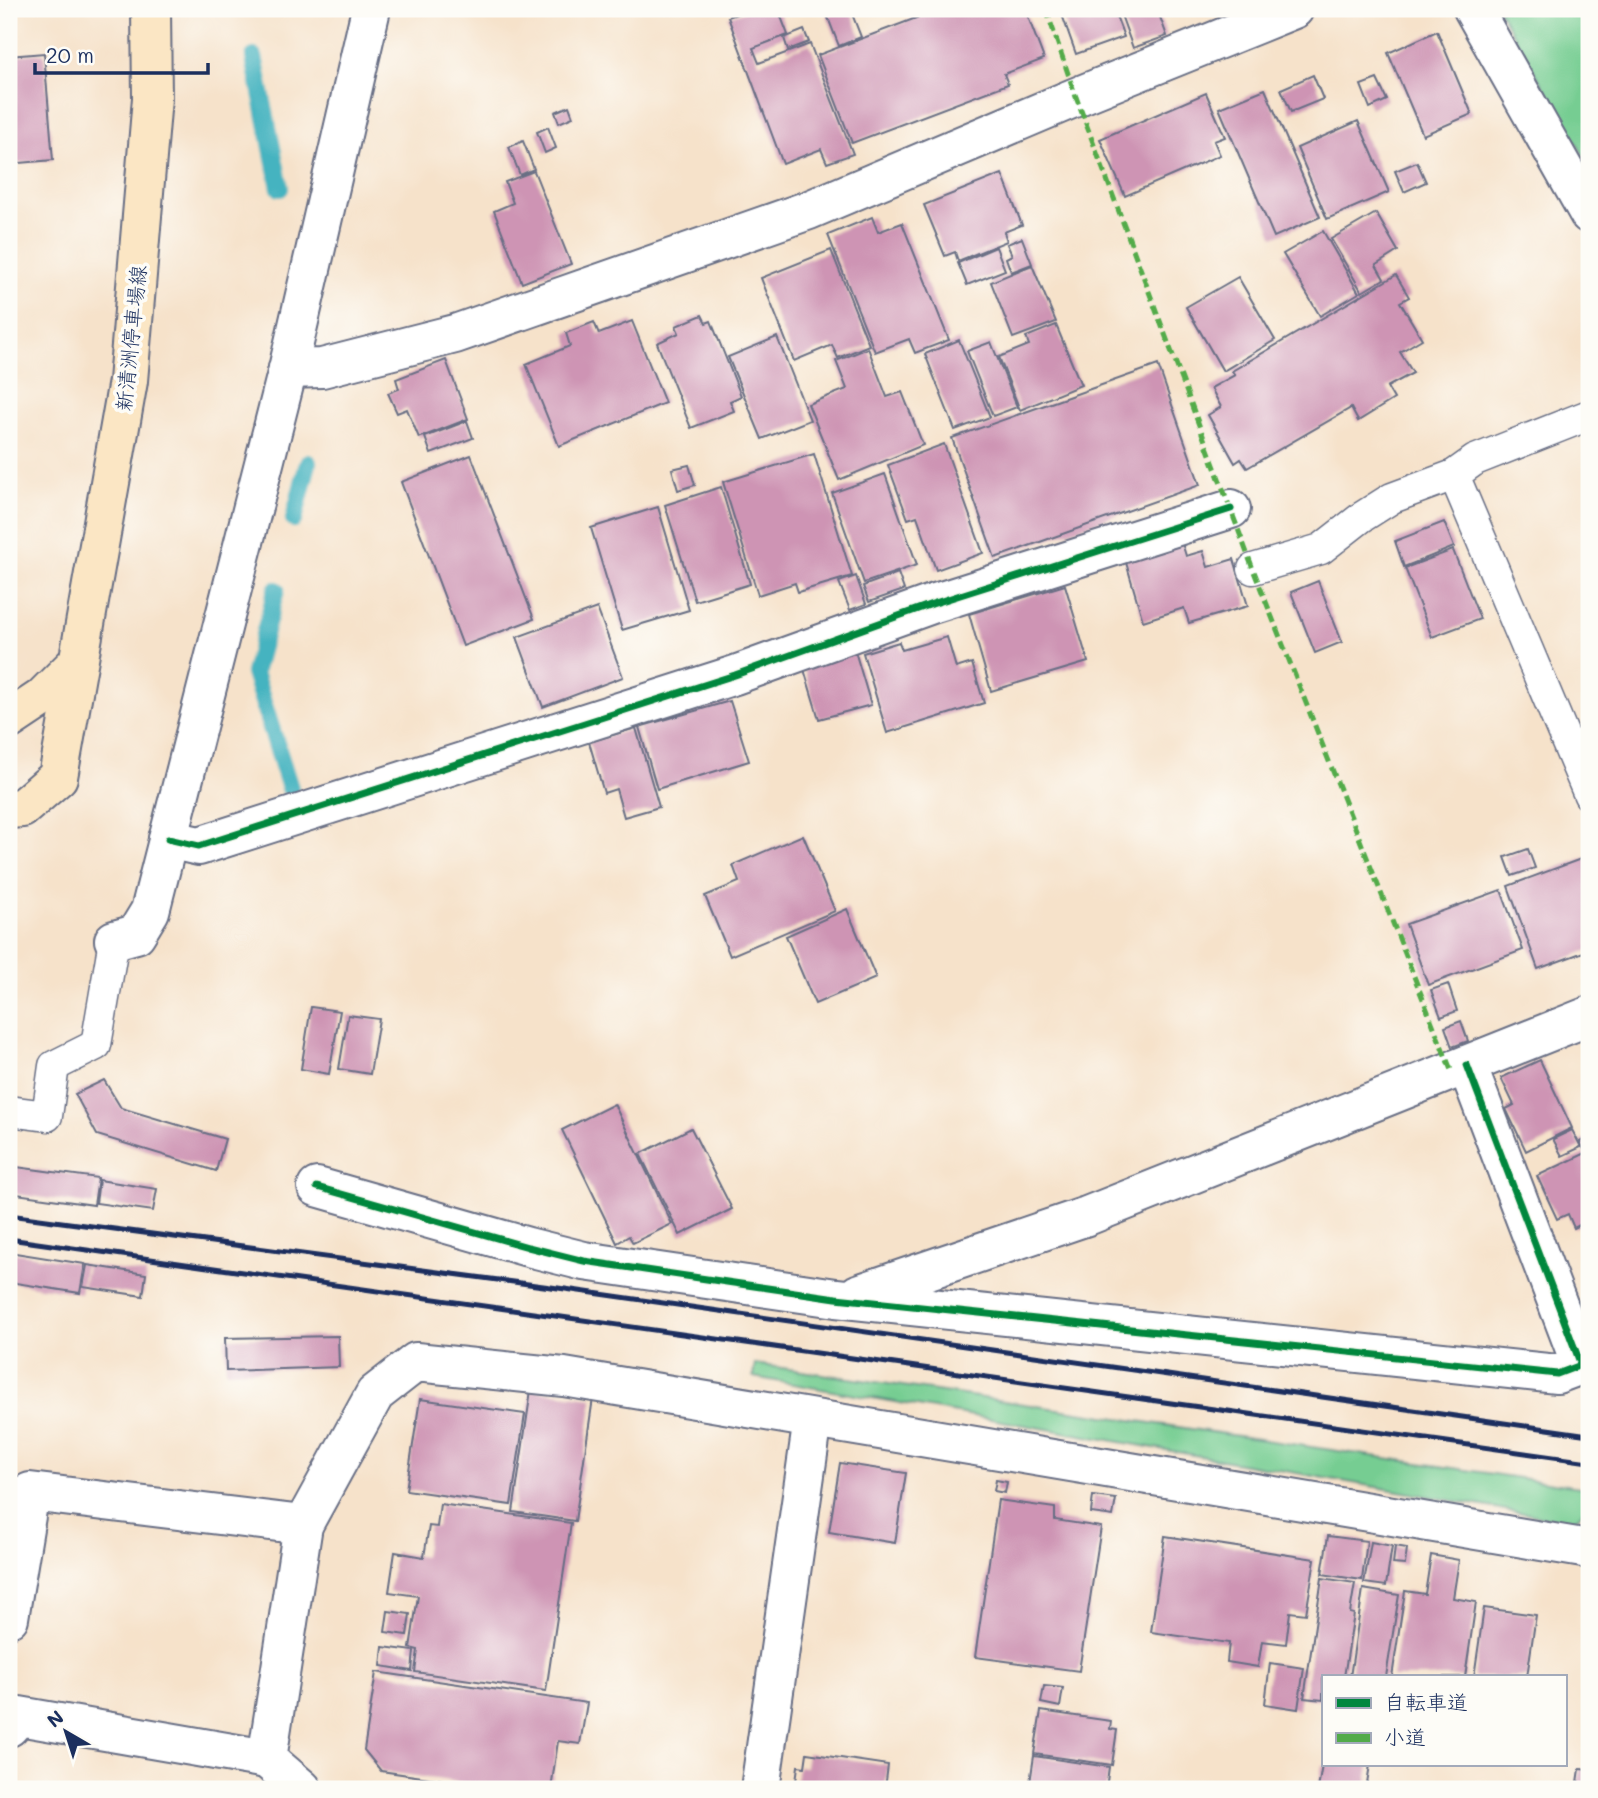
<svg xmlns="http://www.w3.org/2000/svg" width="1598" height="1798" viewBox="0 0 1598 1798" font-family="Mali,'Klee One',sans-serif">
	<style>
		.green { fill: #76cd92; stroke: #487e78; stroke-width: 2 }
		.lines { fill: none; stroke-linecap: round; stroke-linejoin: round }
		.stream { stroke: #45b3c0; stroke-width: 18 }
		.building { fill: #ce94b4 }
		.service-casing { stroke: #686e84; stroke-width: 33 }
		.minor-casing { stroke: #686e84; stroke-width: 42 }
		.secondary-casing { stroke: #686e84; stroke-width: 42 }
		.service { stroke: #fff; stroke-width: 30 }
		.minor { stroke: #fff; stroke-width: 38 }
		.secondary { stroke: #fbe6c4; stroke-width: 38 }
		.rail { stroke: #1b2f5e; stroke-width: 5 }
		.quiet { stroke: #52ab49; stroke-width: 5; stroke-dasharray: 10 5; stroke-linecap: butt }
		.cycleway-casing { stroke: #fdfcf7; stroke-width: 11 }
		.cycleway { stroke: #00873e; stroke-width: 7 }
		.labels { text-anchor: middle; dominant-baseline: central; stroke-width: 7; stroke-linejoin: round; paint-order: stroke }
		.street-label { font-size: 21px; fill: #1b2f5e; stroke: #fdfcf7 }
	</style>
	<rect width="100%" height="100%" fill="#fdfcf7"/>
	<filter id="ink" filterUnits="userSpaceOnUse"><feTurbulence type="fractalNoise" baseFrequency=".0143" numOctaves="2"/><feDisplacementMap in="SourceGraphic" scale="14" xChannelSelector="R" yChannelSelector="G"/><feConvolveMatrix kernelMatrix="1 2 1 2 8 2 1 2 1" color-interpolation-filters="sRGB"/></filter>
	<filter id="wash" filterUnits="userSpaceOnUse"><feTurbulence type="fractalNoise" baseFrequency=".00686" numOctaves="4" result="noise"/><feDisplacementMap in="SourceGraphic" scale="28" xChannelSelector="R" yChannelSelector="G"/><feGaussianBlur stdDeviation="1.57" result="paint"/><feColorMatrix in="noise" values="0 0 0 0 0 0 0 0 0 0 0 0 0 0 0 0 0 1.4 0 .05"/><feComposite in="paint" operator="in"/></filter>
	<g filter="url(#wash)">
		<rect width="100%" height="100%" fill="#f6e2ca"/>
		<g class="green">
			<path d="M1498 9H1589V165Z"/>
			<path d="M755 1364 1587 1488V1507L1573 1522 753 1377Z"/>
		</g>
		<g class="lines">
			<g class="stream">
				<path d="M254 57 280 188"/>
				<path d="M294 519 308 463"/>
				<path d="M276 590 254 673 290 788"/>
			</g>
		</g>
		<g id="blocks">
			<g class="building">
				<path d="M751 9H778L788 35 753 48 759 63 810 44 853 154 827 163 821 149 783 164 728 17Z"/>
				<path d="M845 9H850L861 37 839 46 827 15Z"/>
				<path d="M909 9H935L912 17Z"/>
				<path d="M940 9H1025L1044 59 1004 74 1008 84 852 143 818 55Z"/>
				<path d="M1060 9H1126L1115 13 1124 37 1076 54Z"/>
				<path d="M1141 9H1157L1167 36 1133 48 1121 15Z"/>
				<path d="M804 30 809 42 788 50 784 38Z"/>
				<path d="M1437 31 1472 114 1423 135 1388 53Z"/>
				<path d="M44 53 53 160 9 164V56Z"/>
				<path d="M1313 75 1323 99 1291 112 1281 89Z"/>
				<path d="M1377 79 1387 100 1370 108 1361 85Z"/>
				<path d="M1265 89 1320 217 1274 237 1219 108Z"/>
				<path d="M1206 93 1225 137 1214 141 1220 155 1125 196 1100 139Z"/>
				<path d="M569 106 573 117 559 123 555 112Z"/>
				<path d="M1358 121 1389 192 1327 219 1297 148Z"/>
				<path d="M548 127 556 148 545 153 537 132Z"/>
				<path d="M523 141 534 169 520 175 509 147Z"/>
				<path d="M1417 162 1426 182 1404 192 1395 171Z"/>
				<path d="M534 171 571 264 522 283 494 211 513 203 505 182Z"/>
				<path d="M1002 174 1022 225 1004 232 1007 241 958 261 955 252 945 256 924 205Z"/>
				<path d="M1376 213 1398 251 1376 265 1384 279 1362 292 1331 239Z"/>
				<path d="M872 217 878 232 902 223 949 340 915 353 909 339 875 352 828 235Z"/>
				<path d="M1323 231 1359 293 1320 316 1283 254Z"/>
				<path d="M1022 238 1032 264 1011 272 1006 258 1012 255 1007 244Z"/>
				<path d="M996 247 1005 270 967 285 958 263Z"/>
				<path d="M831 250 869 345 838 358 832 345 794 361 761 278Z"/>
				<path d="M1032 265 1056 322 1013 338 991 282Z"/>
				<path d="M1396 275 1409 297 1400 302 1422 339 1400 352 1413 373 1387 387 1394 399 1358 421 1351 408 1247 468 1241 459 1235 463 1208 415 1221 407 1211 388 1235 375 1232 371Z"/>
				<path d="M1238 277 1275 340 1223 371 1186 307Z"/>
				<path d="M702 315 706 323 711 321 741 396 730 401 734 411 691 428 657 343 679 333 676 326Z"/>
				<path d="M632 321 665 403 559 446 526 364 570 346 566 333 594 322 599 334Z"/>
				<path d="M1056 325 1081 385 1020 410 999 357 1029 345 1026 337Z"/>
				<path d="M777 337 810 420 762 439 728 357Z"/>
				<path d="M959 340 990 417 955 430 925 354Z"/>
				<path d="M991 342 1017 407 993 416 967 351Z"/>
				<path d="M868 348 887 397 902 392 923 445 839 480 808 404 847 389 836 361Z"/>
				<path d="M446 360 468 419 419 438 407 409 397 413 388 393 399 389 396 379Z"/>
				<path d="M1158 365 1200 485 995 558 952 438Z"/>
				<path d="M467 421 473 438 431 454 425 437Z"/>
				<path d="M944 444 983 553 936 570 917 516 908 519 888 465Z"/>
				<path d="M814 454 852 576 798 592 795 583 758 595 723 482Z"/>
				<path d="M471 455 534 619 463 646 401 482Z"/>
				<path d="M689 465 695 485 678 490 672 469Z"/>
				<path d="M885 474 917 565 864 583 832 493Z"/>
				<path d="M721 487 750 584 695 601 665 505Z"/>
				<path d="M658 507 689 610 622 630 591 528Z"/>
				<path d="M1444 522 1454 547 1404 567 1395 541Z"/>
				<path d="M1182 543 1186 556 1203 551 1208 567 1234 559 1248 606 1189 623 1184 608 1143 621 1125 559Z"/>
				<path d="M1453 550 1480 619 1432 637 1405 568Z"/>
				<path d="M898 573 904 590 869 602 863 586Z"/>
				<path d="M856 576 866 604 850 610 839 582Z"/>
				<path d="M1318 581 1342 642 1315 653 1291 592Z"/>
				<path d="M1065 585 1088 662 991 691 969 614Z"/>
				<path d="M597 608 623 677 543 707 517 637Z"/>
				<path d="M947 637 956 668 972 663 984 703 887 733 863 653 899 642 902 650Z"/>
				<path d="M855 651 871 705 819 719 803 666Z"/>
				<path d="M730 701 749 761 657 789 639 727Z"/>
				<path d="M636 728 659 807 624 817 616 789 604 793 589 742Z"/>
				<path d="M803 835 835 911 730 956 705 896 739 882 733 865Z"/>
				<path d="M1528 849 1535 868 1512 876 1505 857Z"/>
				<path d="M1589 856V950L1538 969 1508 886Z"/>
				<path d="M1501 890 1523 950 1428 985 1406 924Z"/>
				<path d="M847 909 876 978 815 1004 786 936Z"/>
				<path d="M1448 984 1457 1011 1441 1017 1431 990Z"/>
				<path d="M311 1007 340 1011 329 1074 301 1069Z"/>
				<path d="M348 1015 379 1019 370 1074 339 1069Z"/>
				<path d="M1461 1021 1468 1041 1452 1047 1445 1027Z"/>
				<path d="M1540 1060 1572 1128 1526 1151 1506 1109 1514 1105 1501 1078Z"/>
				<path d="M104 1080 121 1108 225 1139 216 1171 97 1135 75 1094Z"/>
				<path d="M614 1104 672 1224 633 1243 629 1236 617 1243 562 1130Z"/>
				<path d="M691 1128 732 1209 680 1235 640 1154Z"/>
				<path d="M1572 1130 1581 1147 1562 1156 1553 1139Z"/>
				<path d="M1589 1137V1220L1574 1228 1568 1214 1557 1219 1537 1176 1586 1153 1580 1142Z"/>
				<path d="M9 1166 98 1178 94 1205 9 1193Z"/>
				<path d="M99 1180 157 1189 153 1211 96 1203Z"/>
				<path d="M9 1252 85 1264 80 1293 9 1282Z"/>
				<path d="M87 1265 146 1274 143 1296 83 1287Z"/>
				<path d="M338 1336 339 1367 226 1371 225 1338Z"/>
				<path d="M531 1390 593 1398 575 1521 513 1512Z"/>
				<path d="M420 1399 525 1414 511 1505 406 1490Z"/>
				<path d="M840 1463 906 1473 895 1543 829 1532Z"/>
				<path d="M996 1480 1007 1482 1005 1493 994 1491Z"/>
				<path d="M1093 1496 1116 1499 1113 1516 1091 1513Z"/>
				<path d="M998 1500 1055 1508V1520L1101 1527 1079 1671 975 1657Z"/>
				<path d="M440 1504 571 1523 546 1691 415 1672 418 1650 410 1648 418 1596 389 1592 395 1552 424 1557 429 1526 437 1527Z"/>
				<path d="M1165 1536 1315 1559 1306 1614 1290 1612 1286 1644 1262 1641 1258 1667 1227 1662 1229 1643 1151 1632Z"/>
				<path d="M1328 1536 1367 1541 1362 1580 1322 1574Z"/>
				<path d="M1371 1542 1392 1546 1386 1586 1364 1583Z"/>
				<path d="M1395 1546 1407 1548 1405 1565 1393 1564Z"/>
				<path d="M1431 1555 1459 1560 1453 1598 1476 1602 1465 1677H1392L1405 1591 1425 1594Z"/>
				<path d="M1322 1578 1355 1583 1350 1613 1354 1614 1344 1677H1323V1700L1304 1698Z"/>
				<path d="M1363 1589 1399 1595 1386 1677H1350Z"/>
				<path d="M1484 1608 1536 1615 1527 1677H1474Z"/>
				<path d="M388 1611 410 1614 407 1635 385 1632Z"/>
				<path d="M383 1647 414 1651 412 1671 381 1666Z"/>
				<path d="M1270 1663 1304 1668 1298 1709 1265 1704Z"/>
				<path d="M376 1672 587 1703 580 1744 558 1741 551 1789H505L381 1771 364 1750Z"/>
				<path d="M1044 1686 1063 1688 1060 1707 1041 1703Z"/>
				<path d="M1041 1711 1111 1721 1110 1729 1117 1730 1112 1765 1034 1754Z"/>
				<path d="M807 1753 888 1765 885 1789H795L798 1766 805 1767Z"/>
				<path d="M1034 1756 1109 1767 1106 1789H1029Z"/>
				<path d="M1322 1765H1370L1366 1789H1318Z"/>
				<path d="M1580 1769 1589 1770V1789H1577Z"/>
			</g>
		</g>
	</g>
	<g filter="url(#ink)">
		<use href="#blocks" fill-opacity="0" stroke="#686e84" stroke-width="2"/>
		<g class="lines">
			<g class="service-casing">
				<g id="service">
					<path d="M1589 415 1475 460 1454 475 1589 795"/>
					<path d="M1253 569 1321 549 1362 517 1392 498 1454 475"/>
					<path d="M9 1111 47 1116 54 1066 96 1045 114 940"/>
				</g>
			</g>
			<g class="minor-casing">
				<g id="minor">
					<path d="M1473 9 1589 214"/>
					<path d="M288 369 322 368 455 334 809 210 1076 97 1294 9"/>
					<path d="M168 839 199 846 735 675 932 604 1231 509"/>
					<path d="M114 940 136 934 150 911 288 369 371 9"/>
					<path d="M317 1187 528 1247 584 1261 836 1298 1557 1374 1581 1365 1467 1065"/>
					<path d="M858 1294 1087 1216 1589 1016"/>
					<path d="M303 1525 375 1394 416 1362 564 1377 1589 1549"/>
					<path d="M9 1618 30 1492 303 1525 267 1759 19 1716 9 1727"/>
					<path d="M267 1759 302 1789"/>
					<path d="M760 1789 813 1419"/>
				</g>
			</g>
			<g class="secondary-casing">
				<g id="secondary">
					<path d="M9 720 42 698 76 664"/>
					<path d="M9 809 22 808 58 777 128 381 152 98 151 9"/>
				</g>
			</g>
			<use href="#service" class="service"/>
			<use href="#minor" class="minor"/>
			<use href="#secondary" class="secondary"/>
			<g class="rail">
				<path d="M9 1215 551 1287 1589 1435"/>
				<path d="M9 1239 1589 1462"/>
			</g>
			<path class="quiet" d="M1046 9 1076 97 1253 569 1451 1070"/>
			<g class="cycleway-casing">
				<g id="cycleway">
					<path d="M168 839 199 846 735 675 932 604 1231 509"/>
					<path d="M317 1187 528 1247 584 1261 836 1298 1557 1374 1581 1365 1467 1065"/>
				</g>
			</g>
			<use href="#cycleway" class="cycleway"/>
		</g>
	</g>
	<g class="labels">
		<g class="street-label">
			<text transform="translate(130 338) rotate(-84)">新清洲停車場線</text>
		</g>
	</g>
	<rect width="1598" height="1798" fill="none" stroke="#fdfcf7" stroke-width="35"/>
	<rect x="1322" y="1675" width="245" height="91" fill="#fdfcf7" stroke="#a3aaba" stroke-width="2"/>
	<rect x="1336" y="1698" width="35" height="10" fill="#00873e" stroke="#a3aaba" stroke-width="2"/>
	<text x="1384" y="1710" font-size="21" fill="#1b2f5e">自転車道</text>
	<rect x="1336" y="1733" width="35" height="10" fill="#52ab49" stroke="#a3aaba" stroke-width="2"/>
	<text x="1384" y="1745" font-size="21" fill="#1b2f5e">小道</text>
	<g transform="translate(66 1732) rotate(321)" stroke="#fdfcf7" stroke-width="5" paint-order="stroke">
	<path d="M0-5L12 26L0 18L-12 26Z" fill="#1b2f5e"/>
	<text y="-10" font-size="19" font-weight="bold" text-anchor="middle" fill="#1b2f5e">N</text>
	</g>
	<path d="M35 63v10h173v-10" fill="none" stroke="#1b2f5e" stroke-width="3.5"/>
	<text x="46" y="63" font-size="21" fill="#1b2f5e" stroke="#fdfcf7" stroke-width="5" paint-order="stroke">20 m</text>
</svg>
